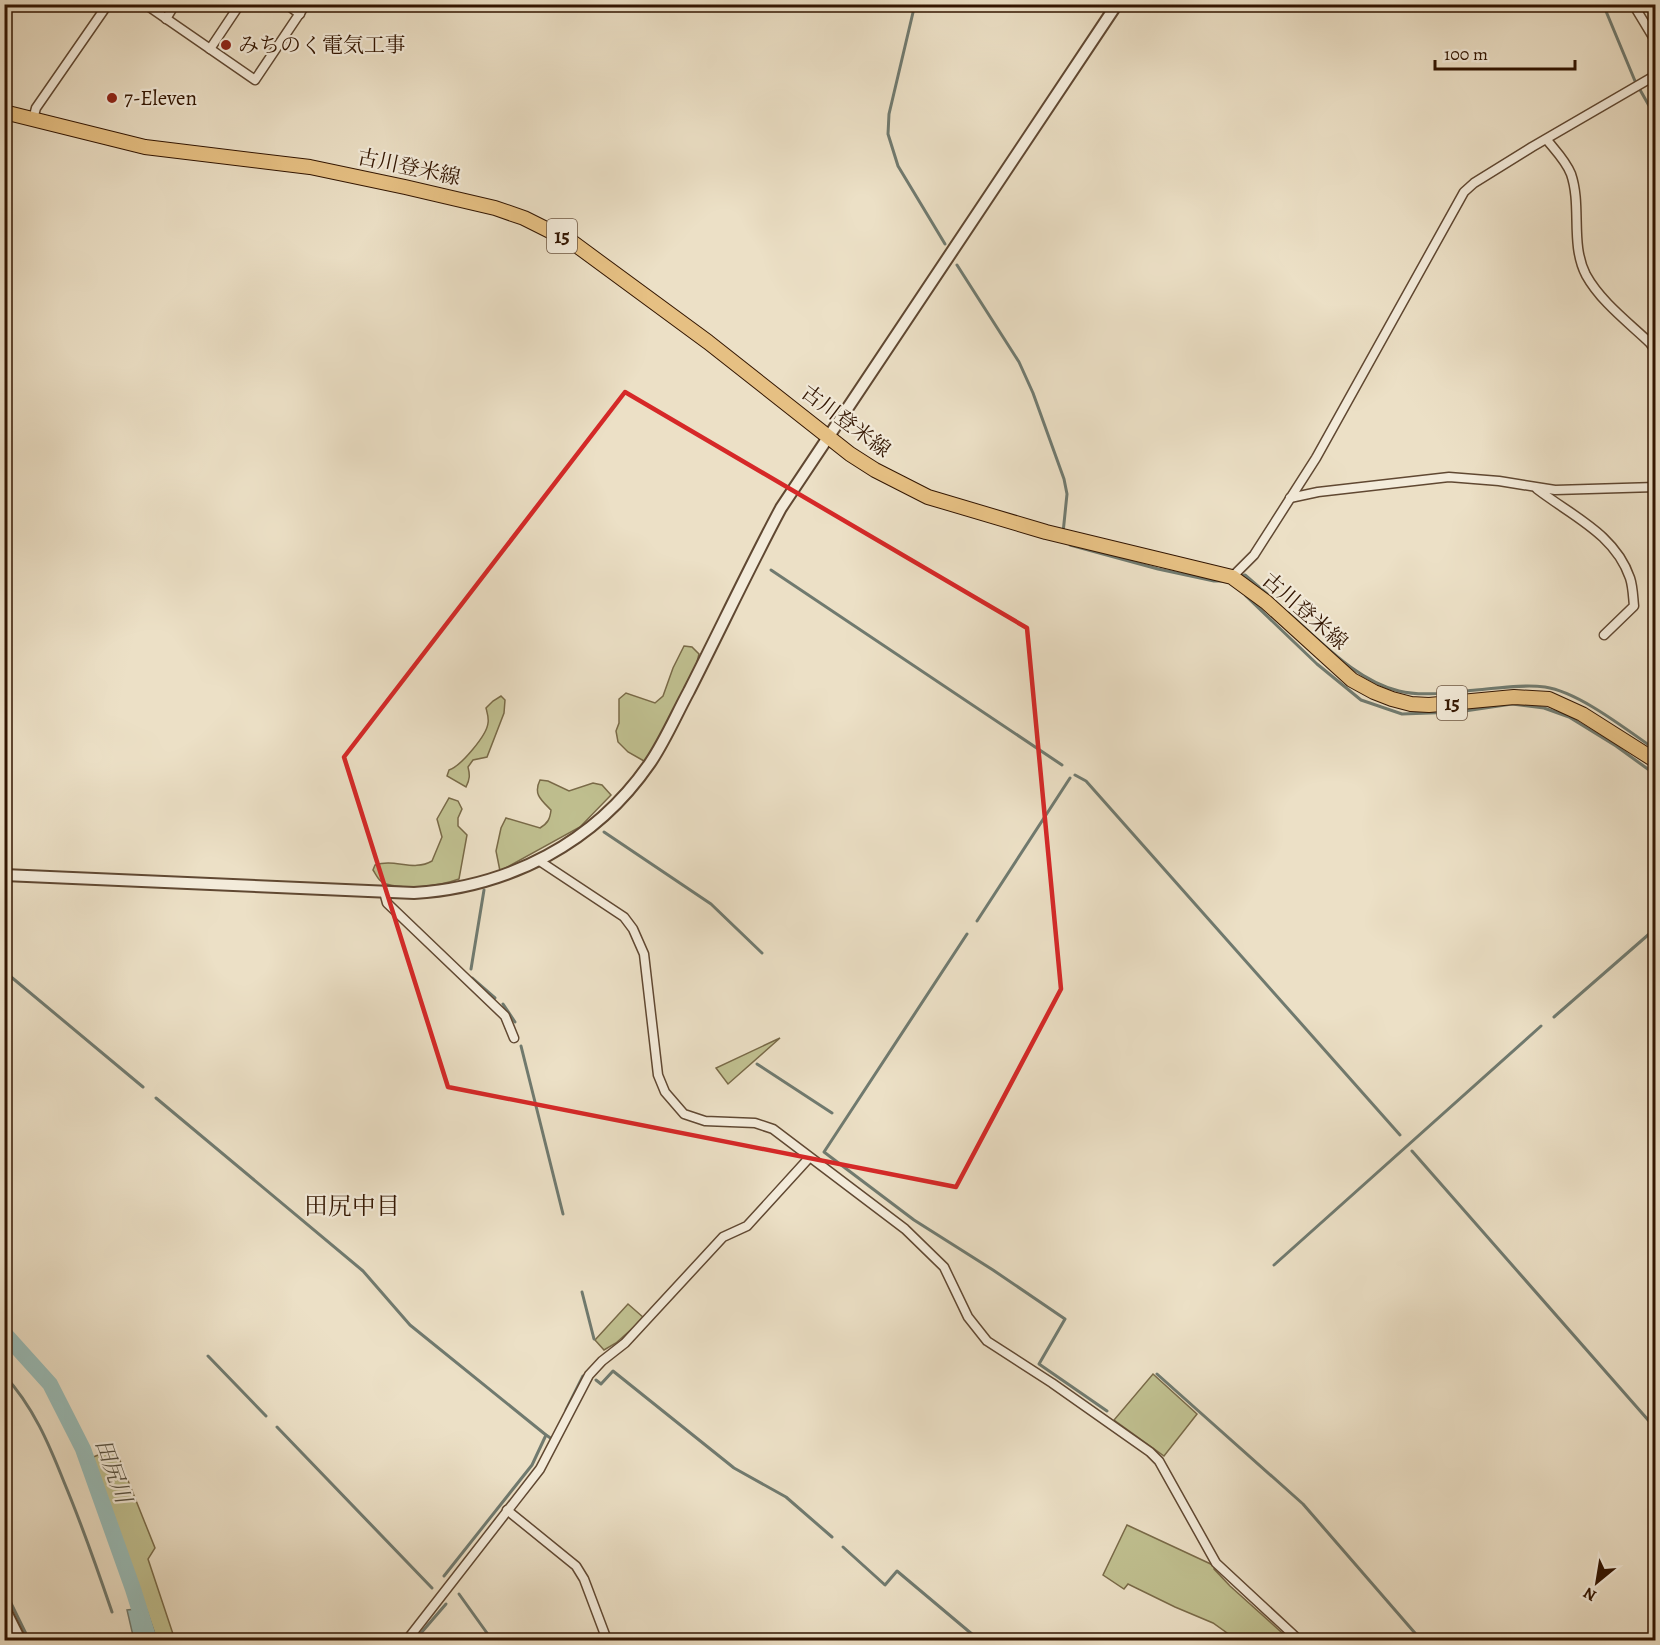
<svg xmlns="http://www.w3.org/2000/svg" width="1660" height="1645" viewBox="0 0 1660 1645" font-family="Alegreya,'Noto Serif JP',serif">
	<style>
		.green { fill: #c0c090; stroke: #796a48; stroke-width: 1.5 }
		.water { fill: #99bdb9; stroke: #707a6f; stroke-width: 1.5 }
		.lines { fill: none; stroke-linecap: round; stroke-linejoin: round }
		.stream { stroke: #707a6f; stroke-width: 3 }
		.river { stroke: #99bdb9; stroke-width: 16 }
		.minor-casing { stroke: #604832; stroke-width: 11 }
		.tertiary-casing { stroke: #604832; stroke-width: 14 }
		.primary-casing { stroke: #321501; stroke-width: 16 }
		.minor { stroke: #f3ebda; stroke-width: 8 }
		.tertiary { stroke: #f3ebda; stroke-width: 10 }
		.primary { stroke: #e6c083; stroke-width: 14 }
		.marked { fill: none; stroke: #d62828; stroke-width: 4.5; stroke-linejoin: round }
		.poi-dot { fill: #8f2418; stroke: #f3ebda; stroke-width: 2 }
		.labels { text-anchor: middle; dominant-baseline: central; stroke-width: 4.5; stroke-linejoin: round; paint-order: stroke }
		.shield { fill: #f3ebda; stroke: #6c5542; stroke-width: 1.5 }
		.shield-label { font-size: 20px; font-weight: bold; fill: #321501 }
		.poi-label { font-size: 21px; fill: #321501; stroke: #f3ebda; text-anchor: start }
		.street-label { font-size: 21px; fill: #321501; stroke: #f3ebda }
		.water-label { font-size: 22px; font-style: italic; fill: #565041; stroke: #f3ebda }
		.quarter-label { font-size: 24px; fill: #321501; stroke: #f3ebda }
	</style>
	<rect width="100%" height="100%" fill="#ece0c6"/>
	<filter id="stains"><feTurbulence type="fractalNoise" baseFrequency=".00333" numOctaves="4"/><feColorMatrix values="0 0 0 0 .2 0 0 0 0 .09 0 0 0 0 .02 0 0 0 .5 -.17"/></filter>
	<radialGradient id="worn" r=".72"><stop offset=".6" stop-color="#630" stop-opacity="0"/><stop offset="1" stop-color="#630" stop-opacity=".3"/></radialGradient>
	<g class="green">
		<path d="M684 646 692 647 699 654 696 666 652 753 644 761 628 752 618 742 616 731 619 723V699L626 693 655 703 663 696 673 668Z"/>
		<path d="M501 696 505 700 504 713 487 757 473 760 468 767C470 775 470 779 466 787L447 776 449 770C461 766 487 735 488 723 489 718 487 712 486 708L493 701Z"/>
		<path d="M540 780 548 781 569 791 593 783 602 785 611 795 580 827 500 871 496 851 501 828 506 818 540 828C548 823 550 819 551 810 541 800 533 794 540 780Z"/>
		<path d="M449 798 458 801 462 809 458 818V826L467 835 459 879C440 886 407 890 386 884 379 882 377 876 373 870L375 865C395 858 413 872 432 861L442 837 437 819Z"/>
		<path d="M780 1038 728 1084 716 1068Z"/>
		<path d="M628 1304 644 1318 616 1343 604 1350 595 1340Z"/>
		<path d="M1153 1374 1197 1414 1164 1456 1114 1420Z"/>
		<path d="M115 1448 155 1548 148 1559 175 1640H157L91 1458Z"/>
		<path d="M1127 1525 1215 1566 1214 1569 1230 1586 1290 1640H1237L1213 1623 1175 1607 1128 1584 1124 1589 1103 1575Z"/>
	</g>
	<path class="water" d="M146 1608 157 1640H134L127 1610Z"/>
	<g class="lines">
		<g class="stream">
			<path d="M915 4 889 114 888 134 898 166 945 244"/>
			<path d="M1603 4 1635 81 1656 118"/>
			<path d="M957 265 1019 362 1033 393 1064 479 1067 494 1063 533"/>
			<path d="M1070 545 1158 569 1214 581H1223"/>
			<path d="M771 570 1062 765"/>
			<path d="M1242 576 1245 575 1267 594"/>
			<path d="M1246 596 1317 664 1361 700 1402 714 1458 712 1512 704 1544 708 1569 717 1616 746 1656 775"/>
			<path d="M1288 613C1321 641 1355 680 1399 691 1423 697 1452 692 1476 690 1499 688 1523 684 1545 687 1579 692 1627 730 1656 750"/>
			<path d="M1075 775 1086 781 1400 1135"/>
			<path d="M604 832 711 904 762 953"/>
			<path d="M977 921 1070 778"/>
			<path d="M967 934 824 1152 914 1220 993 1270 1065 1319 1039 1364 1107 1411"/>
			<path d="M471 969 484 890"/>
			<path d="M4 971 143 1087"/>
			<path d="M472 978 495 998"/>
			<path d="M503 1004 515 1022"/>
			<path d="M1554 1017 1656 928"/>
			<path d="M521 1046 563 1214"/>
			<path d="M757 1064 832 1113"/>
			<path d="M156 1098 363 1271 410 1325 546 1435 552 1439 553 1437"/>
			<path d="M1412 1151 1656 1429"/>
			<path d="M1274 1265 1541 1026"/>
			<path d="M582 1292 594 1339"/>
			<path d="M208 1356 266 1416"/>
			<path d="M1157 1374 1303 1504 1421 1640"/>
			<path d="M4 1375C33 1406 49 1444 64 1482 82 1525 97 1568 112 1612"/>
			<path d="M596 1380 601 1384 613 1371 734 1468 786 1497 832 1537"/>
			<path d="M566 1410 583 1376 585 1377"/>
			<path d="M277 1427 432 1588"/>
			<path d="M843 1547 885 1585 897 1571 979 1640"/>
			<path d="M444 1576 532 1465 546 1435"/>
			<path d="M4 1589 29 1640"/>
			<path d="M459 1594 492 1640"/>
			<path d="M415 1640 446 1604"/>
		</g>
		<path class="river" d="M4 1333 50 1384 83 1449 133 1589 149 1640"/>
		<g class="minor-casing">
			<g id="minor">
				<path d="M145 4 255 80 306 4"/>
				<path d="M286 4 300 14"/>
				<path d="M1633 4 1656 42"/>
				<path d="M166 19 175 4"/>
				<path d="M210 49 240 4"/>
				<path d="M33 119 36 108 108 4"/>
				<path d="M1547 140C1555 150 1566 161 1571 174 1582 206 1570 244 1586 275 1601 302 1628 322 1650 343L1656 352"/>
				<path d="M1537 489C1572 516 1615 534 1630 578 1633 587 1633 597 1634 606L1604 635"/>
				<path d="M1290 498 1318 492 1449 477 1499 481 1555 490 1656 487"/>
				<path d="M1232 577 1254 555 1316 458 1464 192 1474 183 1532 147 1656 75"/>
				<path d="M538 860 624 917 633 929 644 954 658 1075 665 1092 684 1114 705 1121 755 1123 773 1129 905 1229 944 1267 968 1317 987 1341 1052 1383 1150 1452 1159 1461 1216 1563 1299 1640"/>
				<path d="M384 892 387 903 505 1016 514 1038"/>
				<path d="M507 1510 576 1566 584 1579 607 1640"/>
				<path d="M407 1640 540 1469 589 1375 602 1361 625 1343 723 1237 747 1226 809 1158"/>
			</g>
		</g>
		<g class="tertiary-casing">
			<g id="tertiary">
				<path d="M4 875 414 893C509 887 595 843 650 763 665 741 676 715 689 691 720 630 749 568 781 508L1117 4"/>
				<path d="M4 1608 20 1640"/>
			</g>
		</g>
		<g class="primary-casing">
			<path id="primary" d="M4 112 145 147 310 167 405 187 495 208 524 218 572 242 708 342 850 454 875 470 928 497 1046 532 1232 577 1266 602 1352 680 1374 692 1392 699 1411 704 1429 705 1514 697 1549 699 1582 714 1656 761"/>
		</g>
		<use href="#minor" class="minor"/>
		<use href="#tertiary" class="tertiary"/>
		<use href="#primary" class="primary"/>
	</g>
	<path class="marked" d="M625 392 1027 628 1061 989 956 1187 448 1087 344 757Z"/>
	<g class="poi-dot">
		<circle cx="226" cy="45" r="6"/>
		<circle cx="112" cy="98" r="6"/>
	</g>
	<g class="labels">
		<g class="shield">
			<rect x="547" y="219" width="30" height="34" rx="4.5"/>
			<rect x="1437" y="686" width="30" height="34" rx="4.5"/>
		</g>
		<g class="shield-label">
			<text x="562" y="236">15</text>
			<text x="1452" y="703">15</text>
		</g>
		<g class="poi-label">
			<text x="238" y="45">みちのく電気工事</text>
			<text x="124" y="98">7-Eleven</text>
		</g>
		<g class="street-label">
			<text transform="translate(409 167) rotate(12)">古川登米線</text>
			<text transform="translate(846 421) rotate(37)">古川登米線</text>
			<text transform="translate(1305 611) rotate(41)">古川登米線</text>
		</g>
		<g class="water-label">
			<text transform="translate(113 1471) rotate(70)">田尻川</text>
		</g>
		<g class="quarter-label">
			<text x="352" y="1206">田尻中目</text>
		</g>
	</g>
	<rect width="1660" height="1645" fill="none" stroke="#ece0c6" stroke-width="24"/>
	<rect x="6" y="6" width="1648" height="1633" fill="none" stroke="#321501" stroke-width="3"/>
	<rect x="12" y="12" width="1636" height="1621" fill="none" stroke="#321501" stroke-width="1.5"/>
	<g transform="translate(1597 1582) rotate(210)" stroke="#f3ebda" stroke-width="4.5" paint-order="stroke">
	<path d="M0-4.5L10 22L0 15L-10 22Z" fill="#321501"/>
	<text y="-9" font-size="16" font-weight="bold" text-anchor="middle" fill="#321501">N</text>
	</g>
	<path d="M1435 60v9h140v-9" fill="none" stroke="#321501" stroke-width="3"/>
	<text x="1444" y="60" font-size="18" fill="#321501" stroke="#f3ebda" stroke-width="4.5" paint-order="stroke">100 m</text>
	<rect width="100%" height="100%" filter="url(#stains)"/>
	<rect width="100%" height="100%" fill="url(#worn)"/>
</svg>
